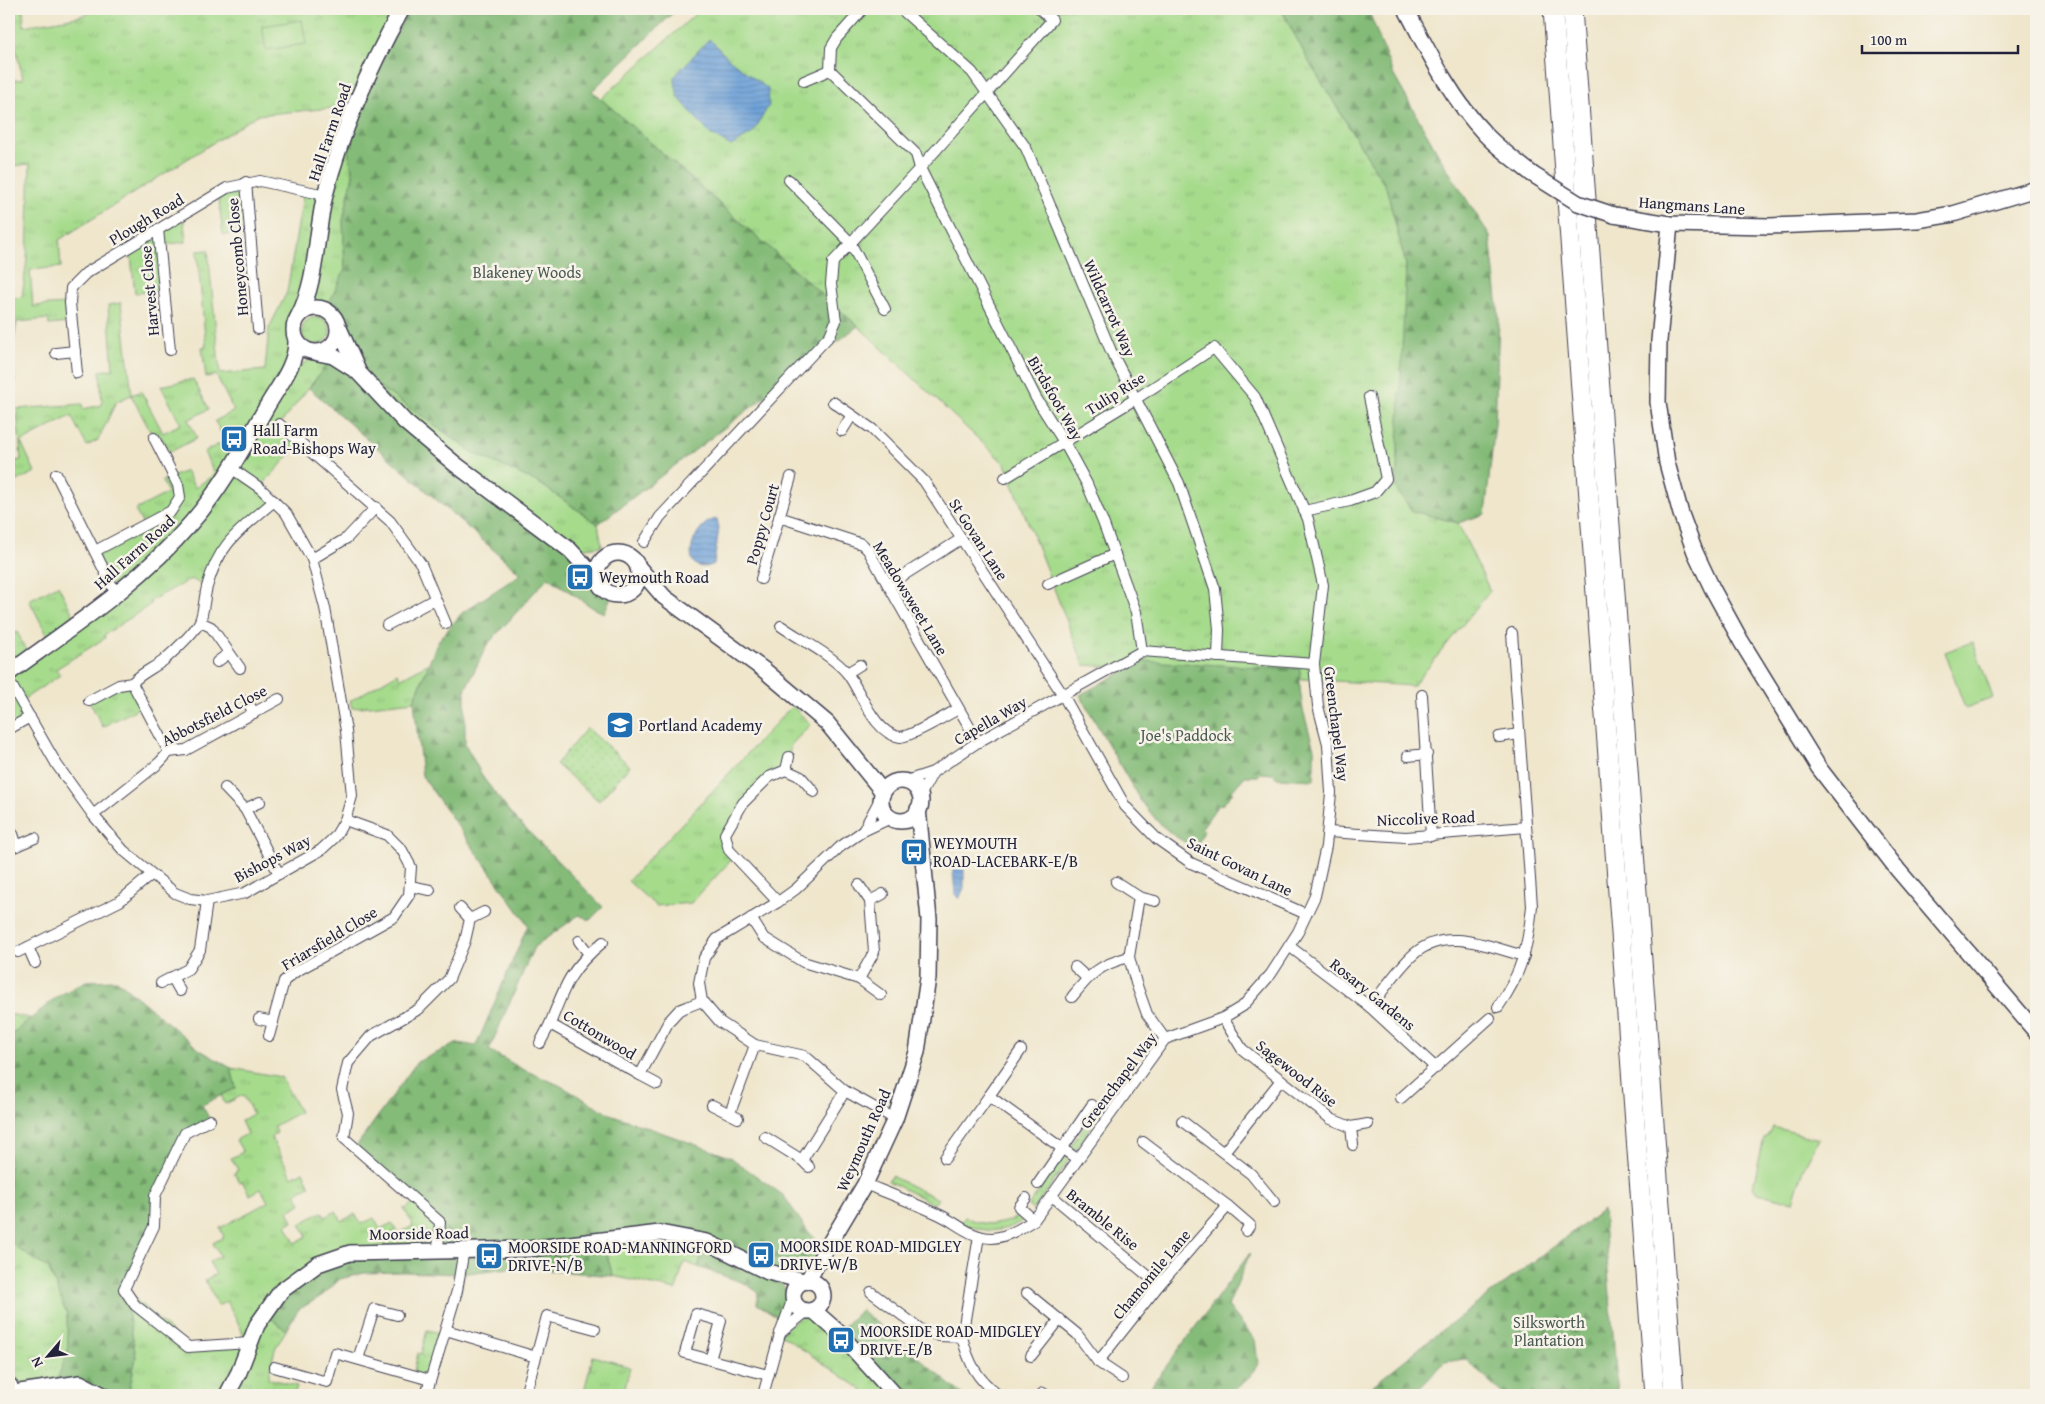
<svg xmlns="http://www.w3.org/2000/svg" width="2045" height="1404" viewBox="0 0 2045 1404" font-family="'Gentium Book Plus',serif">
	<style>
		.grass { fill: url(#grass-tufts); stroke: #647e64 }
		.forest { fill: url(#forest-firs); stroke: #536e5a }
		.park { fill: url(#park-dots); stroke: #647e64 }
		.garden { fill: #a6db8c; stroke: #647e64 }
		.water { fill: url(#water-rules); stroke: #48618a }
		.lines { fill: none; stroke-linecap: round; stroke-linejoin: round }
		.street-casing { stroke: #413f51; stroke-width: 12 }
		.secondary-casing { stroke: #413f51; stroke-width: 18 }
		.highway-casing { stroke: #413f51; stroke-width: 21 }
		.street { stroke: #fff; stroke-width: 10 }
		.secondary { stroke: #fff; stroke-width: 15 }
		.highway { stroke: #fff; stroke-width: 19 }
		.secondary-bridge-casing { stroke: #413f51; stroke-width: 18; stroke-linecap: butt }
		.secondary-bridge { stroke: #fff; stroke-width: 15 }
		.labels { text-anchor: middle; dominant-baseline: central; stroke-width: 5; stroke-linejoin: round; paint-order: stroke }
		.street-label { font-size: 16px; fill: #22223b; stroke: #f7f3e8 }
		.park-label { font-size: 16px; fill: #4a5a53; stroke: #f7f3e8 }
		.poi-label { font-size: 16px; fill: #22223b; stroke: #f7f3e8; text-anchor: start }
	</style>
	<defs>
		<pattern id="grass-tufts" width="24" height="20" patternUnits="userSpaceOnUse" patternTransform="scale(1.25)"><rect width="24" height="20" fill="#a6db8c"/><path d="M3 7l-1-3M5 7V3M7 7l1-3M15 17l-1-3M17 17v-4M19 17l1-3" fill="none" stroke="#8fbc7a"/></pattern>
		<pattern id="forest-firs" width="22" height="20" patternUnits="userSpaceOnUse" patternTransform="scale(1.25)"><rect width="22" height="20" fill="#84bb78"/><path d="M5 1l3.5 6h-7zM16 11l3.5 6h-7z" fill="#6c9864"/></pattern>
		<pattern id="park-dots" width="8" height="8" patternUnits="userSpaceOnUse" patternTransform="scale(1.25)"><rect width="8" height="8" fill="#a6db8c"/><path d="M2 2h.1M6 6h.1" fill="none" stroke="#8fbc7a" stroke-width="1.8" stroke-linecap="round"/></pattern>
		<pattern id="water-rules" width="6" height="5" patternUnits="userSpaceOnUse" patternTransform="scale(1.25)"><rect width="6" height="5" fill="#6da0d8"/><path d="M0 2.5h6" fill="none" stroke="#5982b0"/></pattern>
	</defs>
	<rect width="100%" height="100%" fill="#f7f3e8"/>
	<filter id="ink" filterUnits="userSpaceOnUse"><feTurbulence type="fractalNoise" baseFrequency=".02" numOctaves="2"/><feDisplacementMap in="SourceGraphic" scale="10" xChannelSelector="R" yChannelSelector="G"/><feConvolveMatrix kernelMatrix="1 2 1 2 8 2 1 2 1" color-interpolation-filters="sRGB"/></filter>
	<filter id="wash" filterUnits="userSpaceOnUse"><feTurbulence type="fractalNoise" baseFrequency=".0096" numOctaves="4" result="noise"/><feDisplacementMap in="SourceGraphic" scale="20" xChannelSelector="R" yChannelSelector="G"/><feGaussianBlur stdDeviation="1.12" result="paint"/><feColorMatrix in="noise" values="0 0 0 0 0 0 0 0 0 0 0 0 0 0 0 0 0 1.4 0 .05"/><feComposite in="paint" operator="in"/></filter>
	<g filter="url(#wash)">
		<rect width="100%" height="100%" fill="#efe6cc"/>
		<g class="grass">
			<path d="M9 9H23L24 26 77 17 101 9H402L354 106 257 115 59 240 61 267 30 270 33 306 66 304 68 323 49 325 48 319 17 322 12 350 15 384H9V336L11 335 9 299 22 297 27 259 30 164 9 166V81L23 79 9 20Z"/>
			<path d="M701 9H1281L1308 60 1386 187 1406 265 1404 341 1417 512 1458 523 1490 591 1413 686 1084 665 1005 464 858 326 601 99Z"/>
			<path d="M344 131 353 175 343 221 345 270 326 310 316 306 313 277 295 319 292 333 296 349 285 378 310 359 329 362 280 424 301 442 260 488 274 501 229 540 207 587 191 579 150 601 151 604 104 635 105 638 56 669 60 675 21 701 30 717 9 729V636L17 632 30 657 51 642 29 600 58 585 77 622 116 594 95 551 143 525 135 510 168 493 162 481 186 471 195 488 215 474 204 452 225 441 215 421 234 411 216 375 206 377 202 347H206L197 251 208 250 220 374 265 370 269 328 287 292 304 189 325 195Z"/>
			<path d="M246 182 250 232 223 235 218 193Z"/>
			<path d="M183 214 186 242 160 245 164 291 135 293 130 246Z"/>
			<path d="M121 303 132 395 141 391 163 433 181 424 161 386 193 379 209 409 188 420 197 438 170 452 160 435 154 438 131 395 116 402 98 440 87 446 71 416 21 442 35 472 13 483 10 491 13 498 9 500V462L21 460 17 409 82 404 83 409 102 405 100 371 113 369 108 305Z"/>
			<circle cx="316" cy="331" r="14"/>
			<path d="M358 372 474 453 539 483 598 524 602 546 570 550 508 505Z"/>
			<path d="M429 663 414 701 352 708 350 701 398 673 400 679Z"/>
			<path d="M132 683 144 705 103 727 89 701Z"/>
			<path d="M792 706 811 724 791 745 786 770 769 777 725 834 735 856 691 903 656 906 628 881Z"/>
			<path d="M9 1014 30 1018 9 1037Z"/>
			<path d="M231 1068 281 1077 300 1112 274 1126 277 1133 271 1137 292 1177 303 1171 310 1186 296 1193 301 1204 288 1211 293 1221 286 1225 295 1243 307 1236 300 1224 322 1212 325 1217 336 1211 342 1221 355 1214 361 1224 374 1218 380 1229 392 1223 398 1234 413 1226 404 1208 406 1209 415 1200 440 1222 438 1250 350 1253 265 1314 286 1330 275 1349 268 1378 297 1386 294 1395H128L136 1357 124 1289 188 1347 248 1343 227 1301 218 1306 205 1280 216 1274 209 1262 220 1256 213 1243 224 1237 220 1228 268 1202 261 1189 250 1195 242 1181 239 1182 234 1173 238 1170 231 1158 243 1152 236 1140 247 1134 241 1121 253 1114 243 1095 225 1104 221 1095 236 1088Z"/>
			<path d="M1113 1085 1119 1088 1075 1150 1070 1147Z"/>
			<path d="M1065 1156 1069 1160 1033 1210 1028 1206Z"/>
			<path d="M891 1176 938 1199 934 1204 888 1181Z"/>
			<path d="M1020 1215 1024 1219C1006 1234 981 1233 961 1222L965 1217C983 1226 1002 1227 1020 1215Z"/>
			<path d="M660 1233 707 1242 698 1267 684 1262 676 1290 613 1276 602 1240Z"/>
			<path d="M9 1240 17 1248 49 1269 67 1314 68 1352 55 1386 103 1395H50L54 1387 20 1392 9 1385Z"/>
			<path d="M807 1311 895 1395H868L864 1391 780 1334Z"/>
			<path d="M427 1330 445 1334 430 1380 413 1375 418 1353 421 1354Z"/>
			<path d="M593 1356 630 1367 623 1395H583Z"/>
		</g>
		<g class="forest">
			<path d="M409 9H677L592 91 858 326 598 524 539 483 474 453 361 374 614 590 604 613 593 608 548 577 487 645 465 690V744L484 779 512 815 603 907 590 920 579 915 534 947 489 1050 522 1069 559 1085 610 1114 730 1157 784 1196 806 1229 826 1250 807 1281 769 1273 793 1295 785 1321 757 1304 758 1292 744 1283 698 1267 707 1242 660 1233 602 1240 613 1276 517 1267 460 1274 403 1272 364 1273 340 1279 323 1295 298 1310 286 1330 265 1314 318 1264 438 1250 440 1222 355 1148 417 1062 458 1043 476 1046 528 925 422 776 414 701 438 641 463 612 521 574 309 388 329 362 357 372 337 321 326 310 345 269 343 221 353 175 344 131Z"/>
			<path d="M1281 9H1368L1393 74 1444 164 1490 236 1499 318 1495 424 1485 514 1458 523 1412 511 1396 489 1406 265 1386 187 1308 60Z"/>
			<path d="M1142 661 1300 669V689L1303 710 1314 749V780L1277 778 1273 774 1261 773 1258 776H1245L1232 791 1233 792 1223 804 1218 805 1201 829 1204 831 1197 845 1195 844 1193 847 1173 835 1159 823 1140 800 1080 695Z"/>
			<path d="M117 980 200 1050 231 1068 236 1088 202 1105 210 1120 185 1133 155 1196 154 1226 124 1289 136 1357 128 1395H103L99 1392 54 1387 68 1352 67 1314 49 1269 17 1248 9 1240V1037L57 997 86 981Z"/>
			<path d="M1603 1210 1618 1395H1504L1465 1359 1445 1362 1413 1395H1361L1442 1330Z"/>
			<path d="M1250 1253 1228 1306 1255 1340 1258 1364 1247 1380 1228 1395H1145Z"/>
			<path d="M861 1310 963 1395H895L838 1332Z"/>
		</g>
		<path class="park" d="M587 728 630 766 599 801 556 764Z"/>
		<g class="garden">
			<path d="M302 20 306 44 266 50 262 26Z"/>
			<path d="M1973 642 1993 698 1965 708 1945 652Z"/>
			<path d="M1773 1127 1819 1139 1803 1169 1793 1202 1757 1193 1753 1187 1764 1138 1771 1132Z"/>
		</g>
		<g class="water">
			<path d="M709 39 730 60 768 89 769 105 753 133 731 146 710 134 678 97 674 77Z"/>
			<path d="M717 519 719 528 714 564C677 580 690 522 717 519Z"/>
			<path d="M957 858 964 863V888L959 899 955 894 952 861Z"/>
		</g>
	</g>
	<g filter="url(#ink)">
		<g class="lines">
			<g class="street-casing">
				<g id="street">
					<path d="M901 9 972 72 1026 148 1111 351 1179 483 1215 589 1219 629 1218 657"/>
					<path d="M830 70 831 48 837 38 863 9"/>
					<path d="M804 81 830 70 916 154 920 168 1036 398 1064 442 1087 484 1103 522 1136 612 1142 651"/>
					<path d="M789 180 850 242 885 309"/>
					<path d="M246 182 258 329"/>
					<path d="M158 229 170 350"/>
					<path d="M56 353 75 351"/>
					<path d="M77 373 70 303 71 288 86 273 227 188 260 181 325 195"/>
					<path d="M833 402 872 429 924 481 1063 695 1125 806 1157 839 1191 863 1306 914"/>
					<path d="M279 424 390 521 421 564 446 624"/>
					<path d="M842 431 852 415"/>
					<path d="M56 474 116 594"/>
					<path d="M1304 511 1350 501 1375 492 1386 479 1369 397"/>
					<path d="M779 517 862 544 868 550 978 742"/>
					<path d="M644 542 660 517 830 335 836 321 831 284 833 262 920 168 1052 20 1040 9"/>
					<path d="M95 551 171 511 180 497 178 485 154 438"/>
					<path d="M312 559 347 538 376 507"/>
					<path d="M761 579 791 477"/>
					<path d="M1048 584 1115 554"/>
					<path d="M888 585 961 539"/>
					<path d="M200 622 211 627 240 668"/>
					<path d="M387 625 435 599"/>
					<path d="M781 626C801 640 832 655 847 673 861 691 874 734 900 737 911 737 947 715 958 709"/>
					<path d="M217 662 229 653"/>
					<path d="M847 673 860 665"/>
					<path d="M9 681 57 765 93 815 123 850 175 893 190 899 207 901 245 893 321 850 335 837 345 820 352 796 346 731 325 608 312 559 286 513 260 488 231 468"/>
					<path d="M132 683 169 752"/>
					<path d="M1422 695 1431 836"/>
					<path d="M89 701 119 685 132 683C141 673 152 669 163 661 172 653 195 632 200 621 204 611 204 598 207 587 219 542 241 530 274 501"/>
					<path d="M247 701 254 713"/>
					<path d="M9 729 30 717"/>
					<path d="M1499 737 1519 734"/>
					<path d="M1408 756 1427 754"/>
					<path d="M786 770 789 757"/>
					<path d="M906 781 933 772 978 742 1142 651 1314 664"/>
					<path d="M225 788 245 809 279 874"/>
					<path d="M920 796 933 772"/>
					<path d="M245 809 260 802"/>
					<path d="M93 815 159 763 169 752 186 750 279 699"/>
					<path d="M891 818 863 831 840 847 796 889 778 902 717 939 704 958 699 983 702 1001 720 1022 755 1045 805 1056 845 1091 895 1119"/>
					<path d="M863 831 880 799"/>
					<path d="M1328 832 1406 837 1526 827"/>
					<path d="M13 834 17 846"/>
					<path d="M9 849 35 838"/>
					<path d="M1116 882 1139 897 1129 957 1136 983 1147 1014 1165 1039"/>
					<path d="M859 885 870 901"/>
					<path d="M410 886 430 890"/>
					<path d="M1139 897 1155 901"/>
					<path d="M778 902 729 850 725 834 743 803 769 777 786 770 801 777 814 792"/>
					<path d="M460 908 470 919"/>
					<path d="M751 918 763 937 803 962 859 979 881 995"/>
					<path d="M579 941 589 954"/>
					<path d="M603 942C570 969 565 985 550 1024L640 1075 669 1021 679 1010 702 1001"/>
					<path d="M1289 946 1370 1007 1436 1068"/>
					<path d="M28 947 35 963"/>
					<path d="M18 952 120 901 151 875"/>
					<path d="M1075 967 1087 978"/>
					<path d="M172 977 180 991"/>
					<path d="M859 979 874 952 870 901 883 894"/>
					<path d="M161 983 188 969 200 950 207 901"/>
					<path d="M1072 997C1091 973 1099 965 1129 957"/>
					<path d="M1370 1007C1383 991 1398 968 1414 954 1446 926 1489 947 1524 956"/>
					<path d="M1498 1007C1522 973 1528 947 1532 906L1512 633"/>
					<path d="M1223 1018 1242 1049 1331 1119 1351 1127 1353 1145"/>
					<path d="M259 1019 273 1022"/>
					<path d="M269 1036 284 981 295 972 394 917 409 895 411 867 402 850 387 835 345 820"/>
					<path d="M540 1043 550 1024"/>
					<path d="M640 1075 657 1084"/>
					<path d="M989 1096 1021 1050"/>
					<path d="M1401 1098 1490 1018"/>
					<path d="M712 1105 738 1118"/>
					<path d="M730 1113 755 1045"/>
					<path d="M210 1120 185 1133 155 1196 154 1226 124 1289 135 1305 188 1347 249 1343"/>
					<path d="M1182 1121 1251 1174 1274 1202"/>
					<path d="M1351 1127 1368 1124"/>
					<path d="M765 1137 802 1160 809 1167"/>
					<path d="M1224 1152 1281 1080"/>
					<path d="M945 1158 989 1096 1077 1159"/>
					<path d="M802 1160 845 1091"/>
					<path d="M865 1184C890 1194 916 1204 940 1215 957 1223 971 1238 992 1238 1008 1237 1021 1228 1034 1220L1165 1039 1223 1018 1243 1006 1271 974 1298 932 1315 896 1326 846 1331 793 1328 744 1318 706 1314 664 1323 585 1308 519 1255 397 1214 348 1137 398 1005 478"/>
					<path d="M1038 1184 1092 1105"/>
					<path d="M1052 1196 1159 1285"/>
					<path d="M1026 1198 1019 1207 1034 1220"/>
					<path d="M1228 1206 1250 1225 1246 1231"/>
					<path d="M438 1250 440 1222 344 1138 348 1113 342 1090 348 1063 371 1036 419 1009 449 979 465 941 470 919 484 912"/>
					<path d="M871 1292 923 1331 940 1336 962 1337 979 1236"/>
					<path d="M1027 1293 1077 1334 1098 1362 1122 1378"/>
					<path d="M446 1330 536 1357 525 1395"/>
					<path d="M780 1333 807 1311"/>
					<path d="M962 1337C969 1363 976 1378 998 1395"/>
					<path d="M1031 1356 1060 1319"/>
					<path d="M536 1357 547 1316 595 1329"/>
					<path d="M358 1359 374 1309 397 1315"/>
					<path d="M710 1360 721 1321 696 1314 685 1353 768 1375"/>
					<path d="M1098 1362 1159 1285 1228 1206 1143 1142"/>
					<path d="M274 1367 327 1382 335 1353 430 1380"/>
					<path d="M426 1395 457 1291 464 1249"/>
					<path d="M763 1395 780 1334 793 1298"/>
					<path d="M1041 1395 1043 1393"/>
				</g>
			</g>
			<g class="secondary-casing">
				<g id="secondary">
					<path d="M1406 9C1429 53 1451 98 1485 134 1499 149 1516 161 1532 174"/>
					<path d="M1614 215 1670 224 1770 226 1917 220 1953 214 2036 189"/>
					<path d="M1670 224 1659 341 1658 402 1667 463 1681 514 1695 552 1712 588 1741 641 1819 768 1898 870 2036 1032"/>
					<circle cx="316" cy="330" r="22"/>
					<path d="M298 317C318 279 315 236 325 195 342 129 369 68 402 9"/>
					<path d="M339 328 358 371"/>
					<path d="M318 353 333 356 358 372 405 422 455 464 570 550 598 580"/>
					<circle cx="618" cy="574" r="21"/>
					<path d="M638 567 664 597 764 670 827 723 883 792"/>
					<path d="M9 673C72 627 140 583 191 523 221 489 243 448 266 408 277 388 297 365 296 340"/>
					<circle cx="901" cy="801" r="20"/>
					<path d="M807 1281 865 1184 895 1119 917 1052 928 978 929 919 918 809"/>
					<circle cx="808" cy="1296" r="15"/>
					<path d="M813 1310 838 1332 895 1395"/>
					<path d="M9 1385 10 1386"/>
					<path d="M20 1392 80 1383 103 1395"/>
					<path d="M227 1395 239 1372 257 1325 281 1291 318 1264 350 1253 529 1249 660 1233 707 1242 768 1272 804 1281"/>
				</g>
			</g>
			<g class="highway-casing">
				<g id="highway">
					<path d="M1553 9 1655 1395"/>
					<path d="M1572 9 1674 1395"/>
				</g>
			</g>
			<use href="#street" class="street"/>
			<use href="#secondary" class="secondary"/>
			<use href="#highway" class="highway"/>
			<g class="secondary-bridge-casing">
				<path id="secondary-bridge" d="M1532 174 1578 203 1614 215"/>
			</g>
			<use href="#secondary-bridge" class="secondary-bridge"/>
		</g>
	</g>
	<defs>
		<g id="bus-square" transform="scale(1.4375)"><rect x="-9" y="-9" width="18" height="18" rx="4" fill="#1f6fb2" stroke="#f7f3e8"/><path d="M-5-6H5V4H4V6H2V4H-2V6H-4V4H-5ZM-3.5-4V0h7V-4ZM-3.5 1.2v1.5H-2V1.2ZM2 1.2v1.5H3.5V1.2Z" fill="#fff"/></g>
		<g id="school-square" transform="scale(1.4375)"><rect x="-9" y="-9" width="18" height="18" rx="4" fill="#1f6fb2" stroke="#f7f3e8"/><path d="M0-5L7-2L0 1L-7-2ZM-4 1L0 2.5L4 1V4Q0 6-4 4Z" fill="#fff"/></g>
	</defs>
	<g fill-rule="evenodd">
		<use href="#bus-square" x="234" y="439"/>
		<use href="#bus-square" x="580" y="577"/>
		<use href="#school-square" x="620" y="725"/>
		<use href="#bus-square" x="914" y="852"/>
		<use href="#bus-square" x="761" y="1255"/>
		<use href="#bus-square" x="489" y="1256"/>
		<use href="#bus-square" x="841" y="1340"/>
	</g>
	<g class="labels">
		<g class="street-label">
			<text transform="translate(329 132) rotate(-71)">Hall Farm Road</text>
			<text transform="translate(1692 205) rotate(4)">Hangmans Lane</text>
			<text transform="translate(146 219) rotate(-31)">Plough Road</text>
			<text transform="translate(237 257) rotate(-95)">Honeycomb Close</text>
			<text transform="translate(149 291) rotate(-95)">Harvest Close</text>
			<text transform="translate(1110 308) rotate(66)">Wildcarrot Way</text>
			<text transform="translate(1115 393) rotate(-32)">Tulip Rise</text>
			<text transform="translate(1056 398) rotate(60)">Birdsfoot Way</text>
			<text transform="translate(762 524) rotate(-74)">Poppy Court</text>
			<text transform="translate(979 539) rotate(57)">St Govan Lane</text>
			<text transform="translate(134 552) rotate(-42)">Hall Farm Road</text>
			<text transform="translate(911 598) rotate(59)">Meadowsweet Lane</text>
			<text transform="translate(214 715) rotate(-27)">Abbotsfield Close</text>
			<text transform="translate(990 720) rotate(-30)">Capella Way</text>
			<text transform="translate(1337 724) rotate(83)">Greenchapel Way</text>
			<text transform="translate(1426 818) rotate(-2)">Niccolive Road</text>
			<text transform="translate(272 858) rotate(-28)">Bishops Way</text>
			<text transform="translate(1240 866) rotate(26)">Saint Govan Lane</text>
			<text transform="translate(329 938) rotate(-31)">Friarsfield Close</text>
			<text transform="translate(1373 994) rotate(39)">Rosary Gardens</text>
			<text transform="translate(600 1034) rotate(31)">Cottonwood</text>
			<text transform="translate(1297 1073) rotate(38)">Sagewood Rise</text>
			<text transform="translate(1118 1080) rotate(-53)">Greenchapel Way</text>
			<text transform="translate(863 1140) rotate(-66)">Weymouth Road</text>
			<text transform="translate(1103 1219) rotate(39)">Bramble Rise</text>
			<text transform="translate(419 1233) rotate(-1)">Moorside Road</text>
			<text transform="translate(1151 1274) rotate(-50)">Chamomile Lane</text>
		</g>
		<g class="park-label">
			<text x="527" y="272">Blakeney Woods</text>
			<text x="1186" y="735">Joe's Paddock</text>
			<text x="1549" y="1322">Silksworth<tspan x="1549" dy="18">Plantation</tspan></text>
		</g>
		<g class="poi-label">
			<text x="253" y="430">Hall Farm<tspan x="253" dy="18">Road-Bishops Way</tspan></text>
			<text x="599" y="577">Weymouth Road</text>
			<text x="639" y="725">Portland Academy</text>
			<text x="933" y="843">WEYMOUTH<tspan x="933" dy="18">ROAD-LACEBARK-E/B</tspan></text>
			<text x="780" y="1246">MOORSIDE ROAD-MIDGLEY<tspan x="780" dy="18">DRIVE-W/B</tspan></text>
			<text x="508" y="1247">MOORSIDE ROAD-MANNINGFORD<tspan x="508" dy="18">DRIVE-N/B</tspan></text>
			<text x="860" y="1331">MOORSIDE ROAD-MIDGLEY<tspan x="860" dy="18">DRIVE-E/B</tspan></text>
		</g>
	</g>
	<rect width="2045" height="1404" fill="none" stroke="#f7f3e8" stroke-width="30"/>
	<g transform="translate(48 1356) rotate(242)" stroke="#f7f3e8" stroke-width="4" paint-order="stroke">
	<path d="M0-4L9 19L0 12L-9 19Z" fill="#22223b"/>
	<text y="-8" font-size="14" font-weight="bold" text-anchor="middle" fill="#22223b">N</text>
	</g>
	<path d="M1862 45v8h156v-8" fill="none" stroke="#22223b" stroke-width="2.5"/>
	<text x="1870" y="45" font-size="15" fill="#22223b" stroke="#f7f3e8" stroke-width="4" paint-order="stroke">100 m</text>
</svg>
